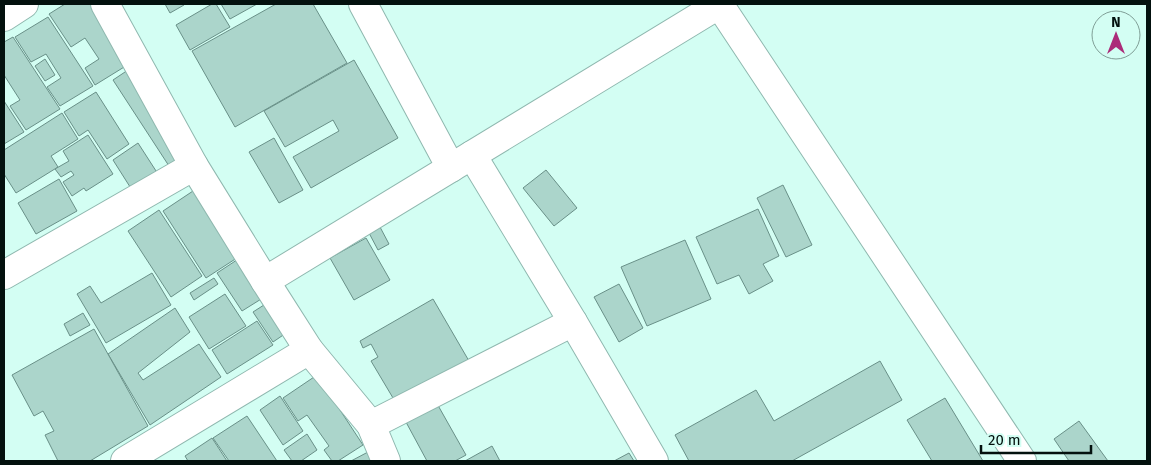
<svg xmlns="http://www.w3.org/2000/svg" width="1151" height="465" viewBox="0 0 1151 465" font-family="'Fira Sans',sans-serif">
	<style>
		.building { fill: #abd5cb; stroke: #699088 }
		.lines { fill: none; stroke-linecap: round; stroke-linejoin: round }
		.minor-casing { stroke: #8fb8af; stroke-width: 30 }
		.minor { stroke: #fff; stroke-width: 28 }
	</style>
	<rect width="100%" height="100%" fill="#d3fef3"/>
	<g class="building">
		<path d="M65 4H109L142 56 95 85 85 68 99 59 85 38 71 47 49 14Z"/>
		<path d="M165 4H183L184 5 170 13Z"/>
		<path d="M212 4H216L230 27 190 50 176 25Z"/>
		<path d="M221 4H257L230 19Z"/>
		<path d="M276 4H313L347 63 235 127 192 51Z"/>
		<path d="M48 17 93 86 60 106 47 87 61 78 46 54 31 62 15 37Z"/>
		<path d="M13 37 60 109 26 130 10 106 20 100 4 75V42Z"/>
		<path d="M45 59 55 75 45 81 35 66Z"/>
		<path d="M354 60 398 138 311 188 293 157 339 131 333 120 285 147 264 111Z"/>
		<path d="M140 62 196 149 169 166 113 80Z"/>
		<path d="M96 92 129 144 107 159 88 130 79 136 64 112Z"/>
		<path d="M4 101 24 132 4 144Z"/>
		<path d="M62 113 78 139 51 156 58 167 16 193 4 174V150Z"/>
		<path d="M88 135 113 174 86 191 84 188 72 196 63 182 74 175 71 171 61 177 55 169 69 161 63 151Z"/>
		<path d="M274 138 303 190 279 203 249 152Z"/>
		<path d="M138 143 158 174 132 190 113 160Z"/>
		<path d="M546 170 577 208 554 226 523 188Z"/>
		<path d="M59 179 77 211 36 234 18 203Z"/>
		<path d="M783 185 812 245 786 257 757 198Z"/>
		<path d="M199 187 243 254 206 278 163 211Z"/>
		<path d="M758 209 779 256 763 264 773 281 749 294 739 275 717 284 696 237Z"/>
		<path d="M159 210 202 276 171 297 128 231Z"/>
		<path d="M380 227 389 244 378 250 369 233Z"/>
		<path d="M366 238 390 280 354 300 330 258Z"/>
		<path d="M685 240 711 299 647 326 621 267Z"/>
		<path d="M249 252 274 291 242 311 217 273Z"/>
		<path d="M152 273 171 305 106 343 77 294 90 286 101 303Z"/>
		<path d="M214 278 218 284 194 300 190 293Z"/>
		<path d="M619 284 643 328 619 342 594 297Z"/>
		<path d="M225 294 246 326 209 349 189 317Z"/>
		<path d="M278 296 298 325 273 342 253 312Z"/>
		<path d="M433 299 469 361 396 403 371 361 378 357 371 344 363 348 360 341Z"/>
		<path d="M175 308 190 332 138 373 143 380 199 344 221 377 150 425 108 354Z"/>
		<path d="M83 313 90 325 70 336 64 324Z"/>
		<path d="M257 321 273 345 227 374 212 350Z"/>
		<path d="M94 329 148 426 90 461H58L45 435 54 431 43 411 34 416 12 375Z"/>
		<path d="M880 361 902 400 792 461H689L675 435 756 390 774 421Z"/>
		<path d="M317 375 363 445 338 461H332L324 450 329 446 307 415 298 421 283 398Z"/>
		<path d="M431 393 466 455 455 461H427L400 411Z"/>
		<path d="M280 396 303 431 283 445 260 410Z"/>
		<path d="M945 398 983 461H932L907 420Z"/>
		<path d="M247 416 277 461H229L213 438Z"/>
		<path d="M1079 421 1108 461H1069L1054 439Z"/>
		<path d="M307 434 317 450 301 461H292L284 450Z"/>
		<path d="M212 438 227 461H188L185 456Z"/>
		<path d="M492 446 500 461H465Z"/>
		<path d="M368 452 373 461H351Z"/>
		<path d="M629 453 634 461H614Z"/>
	</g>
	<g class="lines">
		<g class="minor-casing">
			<g id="minor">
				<path d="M105 4 194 166 265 281 309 350 371 425 386 461"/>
				<path d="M363 4 451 168"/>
				<path d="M719 4 1022 461"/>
				<path d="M4 17 24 4"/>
				<path d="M472 155 573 322 654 461"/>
				<path d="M4 275 194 166"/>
				<path d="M265 281 720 4"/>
				<path d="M371 425 573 322"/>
				<path d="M125 461 309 350"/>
			</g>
		</g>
		<use href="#minor" class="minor"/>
	</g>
	<rect width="1151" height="465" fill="none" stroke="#03110e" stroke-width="10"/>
	<g transform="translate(1116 35)"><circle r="24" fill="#d3fef3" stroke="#809f97"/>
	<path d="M0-4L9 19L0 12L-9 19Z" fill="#ab2b79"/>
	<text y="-8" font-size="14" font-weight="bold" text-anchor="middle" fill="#03110e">N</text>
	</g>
	<path d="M981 445v8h110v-8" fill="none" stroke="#03110e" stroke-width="2.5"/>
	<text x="988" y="445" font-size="15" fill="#03110e" stroke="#d3fef3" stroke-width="4" paint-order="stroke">20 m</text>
</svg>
